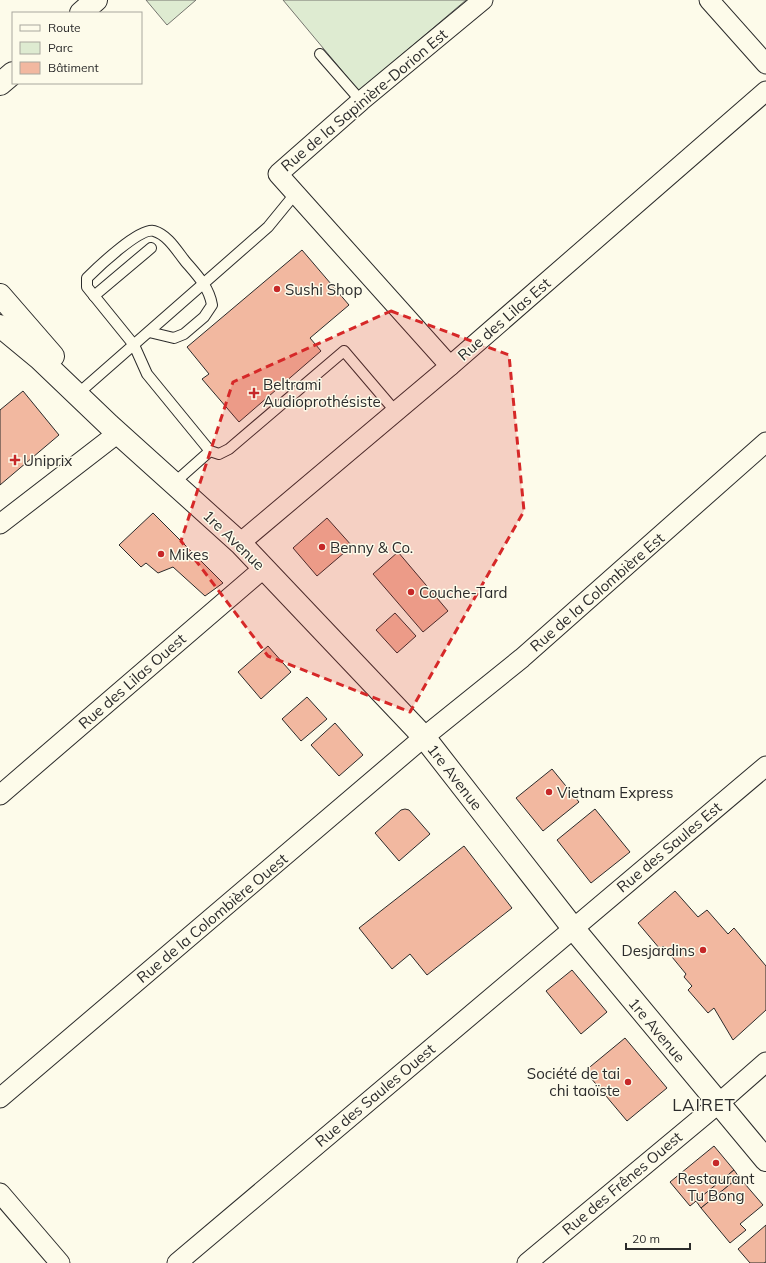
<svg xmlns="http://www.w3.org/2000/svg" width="766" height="1263" viewBox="0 0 766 1263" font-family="Mulish,sans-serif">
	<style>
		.green { fill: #deebd1; stroke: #74746e }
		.building { fill: #f2b8a0; stroke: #2b2b2b }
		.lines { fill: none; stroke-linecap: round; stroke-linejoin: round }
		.lane-casing { stroke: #2b2b2b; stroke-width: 12 }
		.street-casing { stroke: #2b2b2b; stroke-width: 21 }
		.secondary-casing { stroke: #2b2b2b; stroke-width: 24 }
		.lane { stroke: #fdfbea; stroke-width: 10 }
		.street { stroke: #fdfbea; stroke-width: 19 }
		.secondary { stroke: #fdfbea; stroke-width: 22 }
		.marked { fill: #d62828; fill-opacity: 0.2; stroke: #d62828; stroke-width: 3; stroke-dasharray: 8 5; stroke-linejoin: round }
		.poi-dot { fill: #c62828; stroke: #fdfbea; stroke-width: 1.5 }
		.labels { text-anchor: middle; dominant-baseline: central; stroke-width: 3; stroke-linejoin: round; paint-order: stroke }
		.street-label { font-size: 15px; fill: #2b2b2b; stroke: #fdfbea }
		.poi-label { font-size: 15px; fill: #2b2b2b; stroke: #fdfbea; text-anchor: start }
		.quarter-label { font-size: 17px; letter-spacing: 1px; fill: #2b2b2b; stroke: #fdfbea }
	</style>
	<rect width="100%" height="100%" fill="#fdfbea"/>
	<g class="green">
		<path d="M146 0H196L167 25Z"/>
		<path d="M283 0H466L359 91Z"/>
	</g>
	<g class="building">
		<path d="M302 250 349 305 310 338 321 351 239 422 202 379 209 374 187 347Z"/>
		<path d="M23 391 59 435 0 485V410Z"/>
		<path d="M153 513 223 583 205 596 173 567 158 573 146 563 141 567 119 545Z"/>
		<path d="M327 518 352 546 317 576 293 548Z"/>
		<path d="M398 552 448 611 423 632 373 574Z"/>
		<path d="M395 613 416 636 397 653 376 630Z"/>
		<path d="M268 646 291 672 261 699 238 672Z"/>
		<path d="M307 697 327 719 301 741 282 719Z"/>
		<path d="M335 723 363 755 339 776 311 745Z"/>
		<path d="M552 769 579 802 543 831 516 798Z"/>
		<path d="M405 809 409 810 430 834 399 861 375 833 401 810Z"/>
		<path d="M595 809 630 852 591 883 557 840Z"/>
		<path d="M464 846 512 908 427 975 410 954 392 969 359 928Z"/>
		<path d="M675 891 698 917 707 910 728 934 734 928 766 966V1010L733 1040 714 1008 708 1013 688 990 692 986 684 977 686 974 663 946 660 949 638 923Z"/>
		<path d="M572 970 607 1012 581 1034 546 991Z"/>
		<path d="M625 1038 667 1088 627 1121 585 1071Z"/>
		<path d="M714 1146 734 1170 690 1206 670 1182Z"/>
		<path d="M734 1170 739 1177 701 1208 696 1201Z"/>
		<path d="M739 1177 763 1205 740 1224 746 1230 730 1243 701 1208Z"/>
		<path d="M766 1225V1262L764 1263H750L738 1249Z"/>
	</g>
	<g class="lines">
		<g class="lane-casing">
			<g id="lane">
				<path d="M320 54 361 101"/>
				<path d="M94 296 151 248"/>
				<path d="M149 332 174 338 184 334 204 317 212 305C209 287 197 275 185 261 177 251 168 235 154 231 140 227 98 267 87 278V287L134 345 147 374 210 451 174 483"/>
				<path d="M81 391 268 227 295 194"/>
				<path d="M210 451 219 454 229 449 344 351 396 412"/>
			</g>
		</g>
		<g class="street-casing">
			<g id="street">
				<path d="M709 0 766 64"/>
				<path d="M450 366 278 174 361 101 483 0"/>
				<path d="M0 524 118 433"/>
				<path d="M240 543 450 366 766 91"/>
				<path d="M0 795 264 568"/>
				<path d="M0 1098 424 737 522 658 766 442"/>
				<path d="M0 1193 60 1263"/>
				<path d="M177 1263 766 766"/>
				<path d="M527 1263 718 1104 766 1062"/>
			</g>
		</g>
		<g class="secondary-casing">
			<g id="secondary">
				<path d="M81 13 96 0"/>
				<path d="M0 84 13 73"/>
				<path d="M0 295 53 356"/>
				<path d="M0 326 40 359 109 425 240 543 424 737 573 928 766 1160"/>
			</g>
		</g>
		<use href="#lane" class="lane"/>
		<use href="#street" class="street"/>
		<use href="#secondary" class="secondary"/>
	</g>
	<path class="marked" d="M391 311 509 355 524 511 410 712 268 656 181 541 233 382Z"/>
	<g class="poi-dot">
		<circle cx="277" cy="289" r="4"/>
		<path d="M252 387h4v4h4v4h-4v4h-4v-4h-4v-4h4z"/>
		<path d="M13 454h4v4h4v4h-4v4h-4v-4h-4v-4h4z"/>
		<circle cx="322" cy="547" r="4"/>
		<circle cx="161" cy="554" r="4"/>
		<circle cx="411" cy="592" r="4"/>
		<circle cx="549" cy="792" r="4"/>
		<circle cx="703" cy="950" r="4"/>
		<circle cx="628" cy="1082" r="4"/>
		<circle cx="716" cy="1163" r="4"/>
	</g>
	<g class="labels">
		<g class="street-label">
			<text transform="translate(364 100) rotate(-40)">Rue de la Sapinière-Dorion Est</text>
			<text transform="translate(504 319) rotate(-41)">Rue des Lilas Est</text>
			<text transform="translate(234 540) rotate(44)">1re Avenue</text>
			<text transform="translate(597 592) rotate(-41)">Rue de la Colombière Est</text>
			<text transform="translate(132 681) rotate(-41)">Rue des Lilas Ouest</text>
			<text transform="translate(455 777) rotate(52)">1re Avenue</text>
			<text transform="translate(669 847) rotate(-40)">Rue des Saules Est</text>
			<text transform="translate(212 918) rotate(-40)">Rue de la Colombière Ouest</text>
			<text transform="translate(657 1030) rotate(50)">1re Avenue</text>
			<text transform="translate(375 1095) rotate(-40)">Rue des Saules Ouest</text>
			<text transform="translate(622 1183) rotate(-40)">Rue des Frênes Ouest</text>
		</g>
		<g class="poi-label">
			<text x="285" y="289">Sushi Shop</text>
			<text x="263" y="384">Beltrami<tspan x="263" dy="17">Audioprothésiste</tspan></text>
			<text x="23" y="460">Uniprix</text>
			<text x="330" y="547">Benny &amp; Co.</text>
			<text x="169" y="554">Mikes</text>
			<text x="419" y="592">Couche-Tard</text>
			<text x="557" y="792">Vietnam Express</text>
			<text x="695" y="950" text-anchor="end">Desjardins</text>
			<text x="620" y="1073" text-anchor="end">Société de tai<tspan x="620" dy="17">chi taoïste</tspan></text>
			<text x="716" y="1178" text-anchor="middle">Restaurant<tspan x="716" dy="17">Tu Bong</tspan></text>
		</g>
		<g class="quarter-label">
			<text x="704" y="1104">LAIRET</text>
		</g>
	</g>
	<rect x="12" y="12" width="130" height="72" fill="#fdfbea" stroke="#a9a89e"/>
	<rect x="20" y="25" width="20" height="6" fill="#fdfbea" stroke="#a9a89e"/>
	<text x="48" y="32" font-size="12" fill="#2b2b2b">Route</text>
	<rect x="20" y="42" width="20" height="12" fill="#deebd1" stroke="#a9a89e"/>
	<text x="48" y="52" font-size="12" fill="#2b2b2b">Parc</text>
	<rect x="20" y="62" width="20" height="12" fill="#f2b8a0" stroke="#a9a89e"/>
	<text x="48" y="72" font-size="12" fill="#2b2b2b">Bâtiment</text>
	<path d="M626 1243v6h64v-6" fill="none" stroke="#2b2b2b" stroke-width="2"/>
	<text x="632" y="1243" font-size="12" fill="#2b2b2b" stroke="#fdfbea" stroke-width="3" paint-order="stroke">20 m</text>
</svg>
